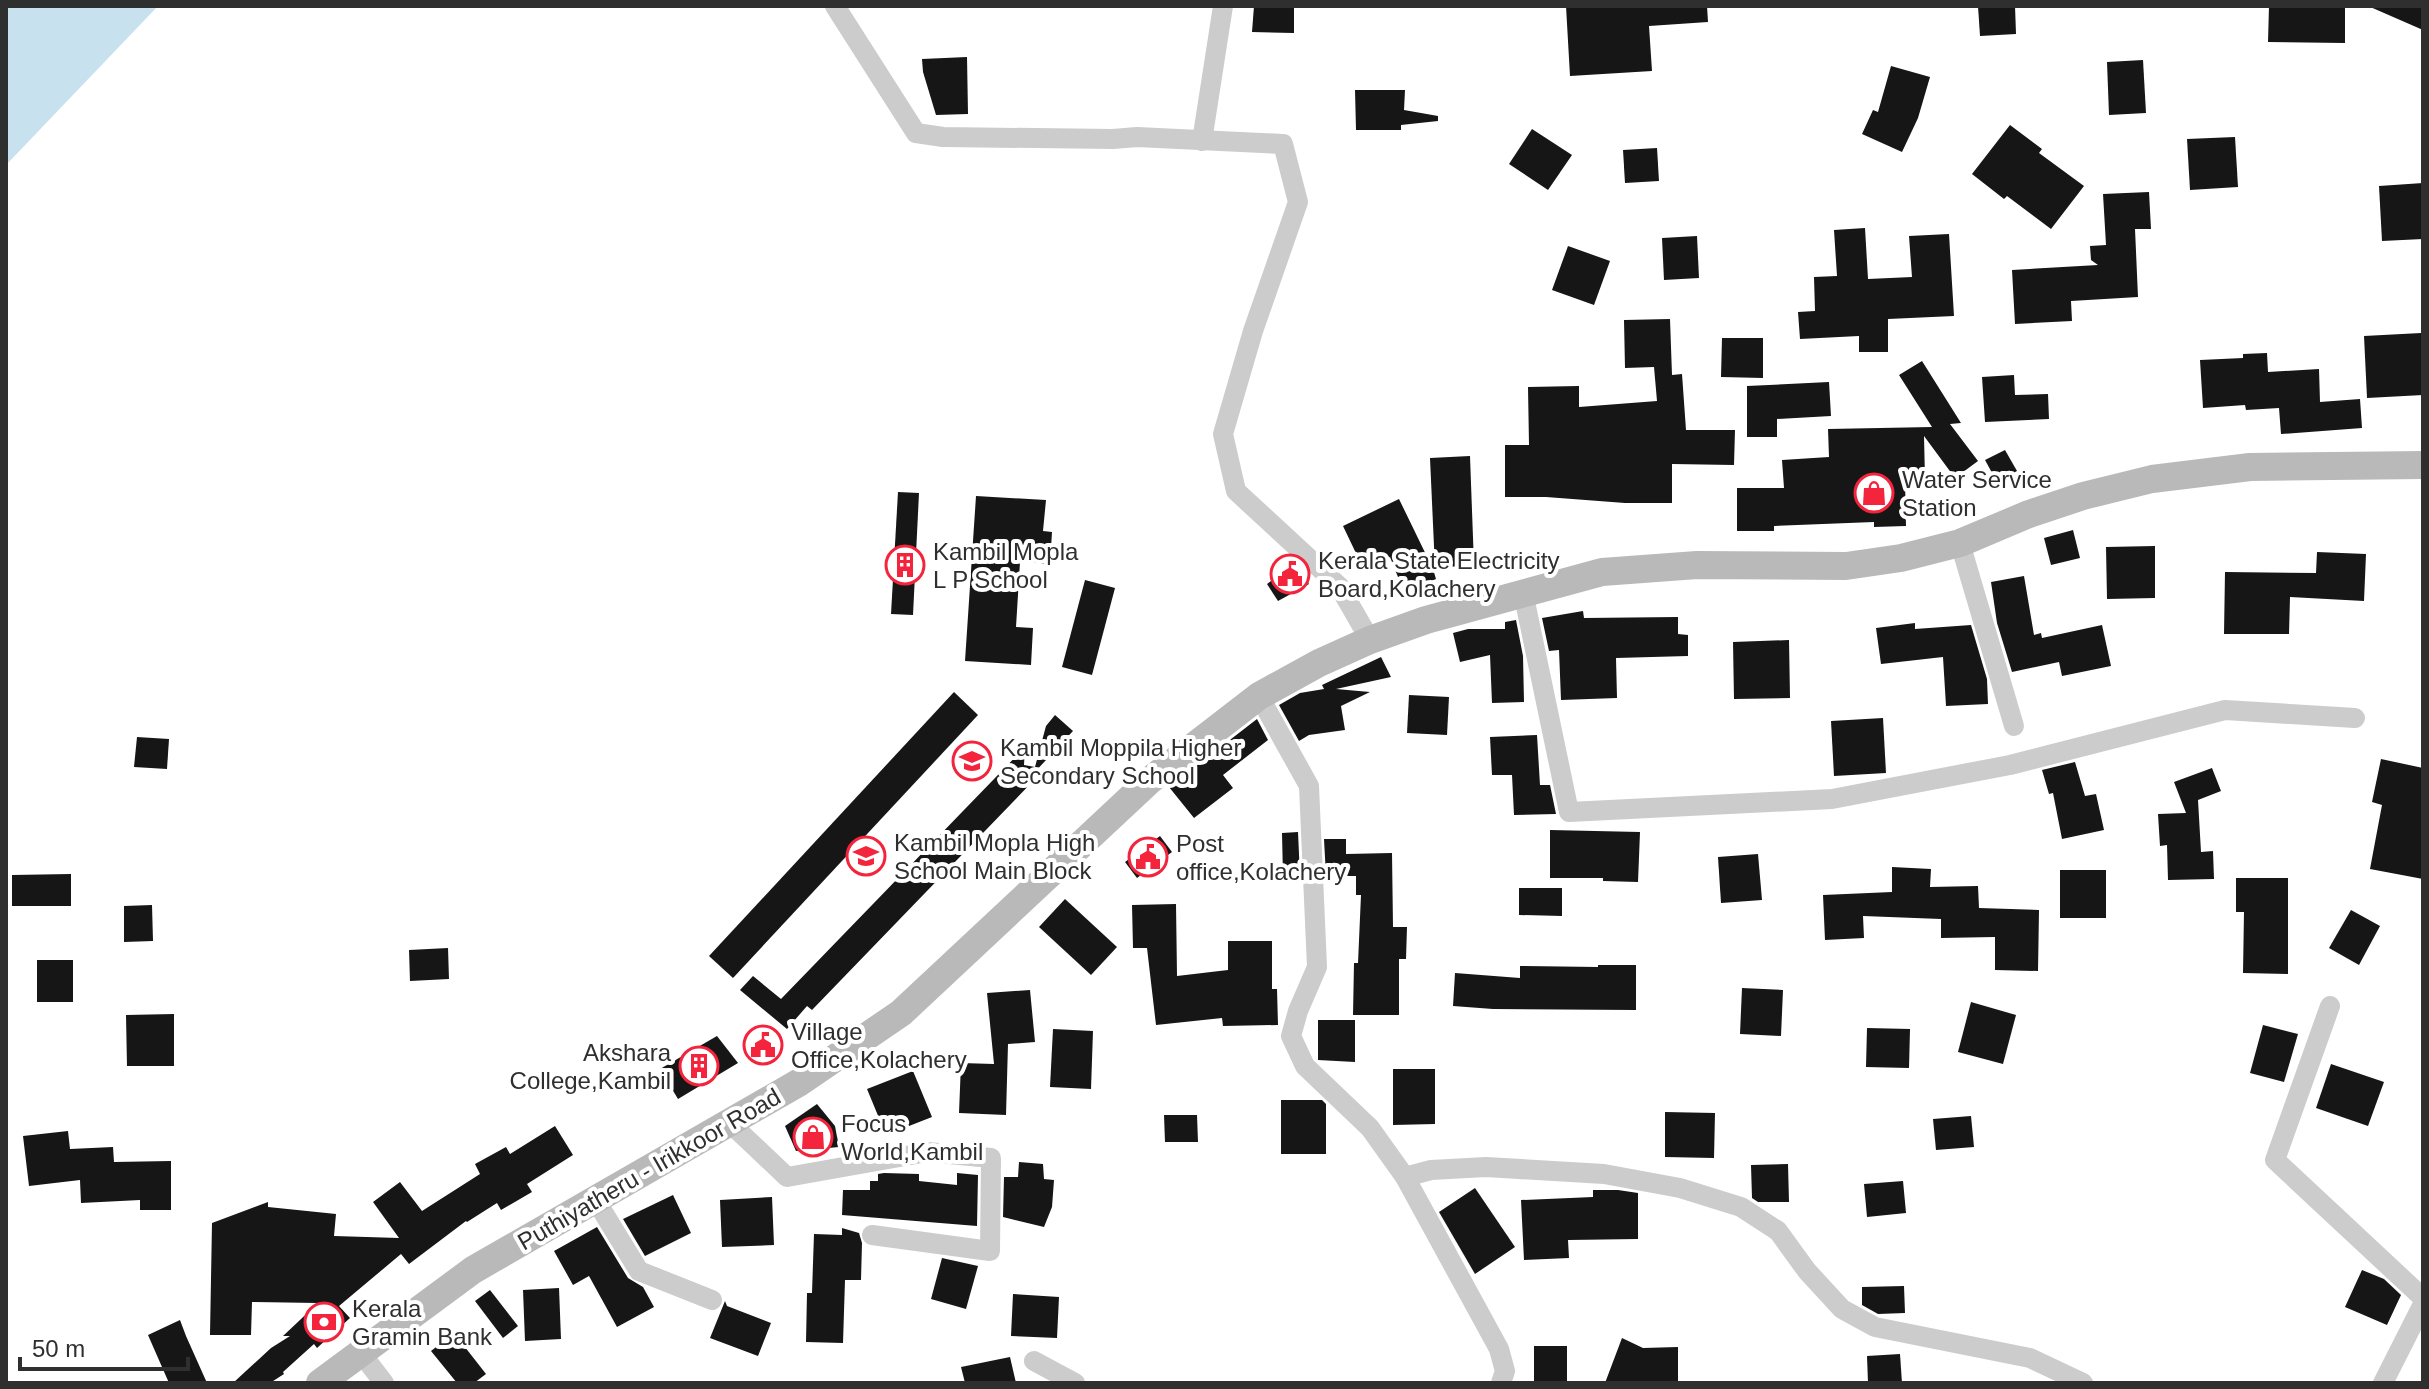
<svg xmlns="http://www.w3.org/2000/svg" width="2429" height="1389" viewBox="0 0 2429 1389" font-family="Helvetica,sans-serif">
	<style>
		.water { fill: #c7e1ef }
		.building { fill: #161616 }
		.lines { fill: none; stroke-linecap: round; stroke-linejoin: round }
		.street { stroke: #ccc; stroke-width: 20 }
		.secondary { stroke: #b9b9b9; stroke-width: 28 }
		.labels { text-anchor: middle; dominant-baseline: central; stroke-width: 8; stroke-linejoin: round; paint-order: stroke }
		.poi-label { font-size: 24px; fill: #2f2f2f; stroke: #fff; text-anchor: start }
		.street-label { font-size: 24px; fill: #2f2f2f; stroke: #fff }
	</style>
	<rect width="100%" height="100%" fill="#fff"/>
	<path class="water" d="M6 6H158L6 165Z"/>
	<g class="building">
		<path d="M1254 6H1294V33L1252 32Z"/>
		<path d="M1566 6H1707L1708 22 1649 26 1652 71 1570 76Z"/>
		<path d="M1978 6H2015L2016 34 1980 36Z"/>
		<path d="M2269 6H2345V43L2268 42Z"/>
		<path d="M2368 6H2423V30Z"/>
		<path d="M967 57 968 114 936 115 923 72 922 59Z"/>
		<path d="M2143 60 2146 113 2109 115 2107 62Z"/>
		<path d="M1891 66 1930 77 1918 118 1902 152 1862 134 1873 110 1878 112Z"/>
		<path d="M1355 90H1405L1404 110 1438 116V121L1401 125V130H1356Z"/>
		<path d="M2010 125 2042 149 2039 153 2084 186 2051 229 2007 196 2004 199 1972 174Z"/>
		<path d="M1532 129 1572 155 1548 190 1509 164Z"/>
		<path d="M2235 137 2238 187 2190 190 2187 139Z"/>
		<path d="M1657 148 1659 181 1625 183 1623 150Z"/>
		<path d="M2423 183V239L2382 241 2379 186Z"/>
		<path d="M2149 192 2151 229H2135L2138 297 2071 301 2072 321 2015 324 2012 270 2098 265 2091 260 2090 246 2106 245 2103 194Z"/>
		<path d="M1865 228 1868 279 1912 277 1909 236 1949 234 1954 316 1888 319V352H1859V336L1800 339 1798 312 1815 311 1814 277 1837 276 1834 230Z"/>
		<path d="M1697 236 1699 278 1664 280 1662 238Z"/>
		<path d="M1568 246 1610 261 1594 305 1552 290Z"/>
		<path d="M1670 319 1672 375 1682 374 1686 430H1735L1734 465 1672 464V503H1625L1546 497H1505V445H1529L1528 387 1579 386V407L1657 401 1654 367 1625 368 1624 320Z"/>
		<path d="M2421 333 2423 395 2367 398 2364 336Z"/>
		<path d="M1722 338H1763V378L1721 377Z"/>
		<path d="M2267 353 2268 372 2319 369 2320 402 2360 399 2362 428 2281 434 2279 408 2246 410 2245 405 2203 408 2200 360 2243 358V354Z"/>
		<path d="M1922 361 1961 423 1950 424 1978 461 1955 478 1924 436 1925 479H1905L1906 526 1874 527V522L1774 526V531H1737V488H1784L1782 460 1829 457 1828 429 1932 427 1899 375Z"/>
		<path d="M2014 375 2015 395 2048 394 2049 419 1985 422 1982 377Z"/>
		<path d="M1829 382 1831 416 1777 419V437H1747V386Z"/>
		<path d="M2005 450 2017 471 1997 482 1985 460Z"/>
		<path d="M1470 456 1474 565 1435 568 1430 458Z"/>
		<path d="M898 492 919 493 913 615 891 614Z"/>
		<path d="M976 496 1046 500 1043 531 1052 532 1050 564 1020 562 1016 627 1033 628 1031 665 965 661Z"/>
		<path d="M1399 499 1433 569 1436 579 1404 592 1390 557 1364 570 1343 526Z"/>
		<path d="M2073 530 2080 558 2051 565 2044 538Z"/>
		<path d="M2155 546V598L2107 599 2106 547Z"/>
		<path d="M2317 552 2366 554 2364 601 2290 597 2289 634H2224L2225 572 2316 573Z"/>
		<path d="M1293 565 1309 584 1278 601 1267 584Z"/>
		<path d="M2024 576 2034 635 2041 633 2042 638 2102 625 2111 666 2062 676 2059 662 2012 672 1997 623 1991 582Z"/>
		<path d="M1085 580 1115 588 1092 675 1062 667Z"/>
		<path d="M1583 611 1584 618 1678 617V634L1688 635V656L1616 658 1617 698 1561 700 1559 650 1549 651 1542 618Z"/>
		<path d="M1516 620 1523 656 1524 702 1492 703 1490 655 1460 662 1453 633 1468 629H1505V622Z"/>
		<path d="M1915 623V629L1971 625 1987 679 1988 704 1946 706 1943 657 1881 664 1876 628Z"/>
		<path d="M1789 640 1790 698 1734 699 1733 642Z"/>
		<path d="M1381 657 1391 677 1336 689 1370 692 1341 706 1345 730 1309 735 1299 741 1279 705 1300 693 1324 689 1322 685Z"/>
		<path d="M954 692 978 715 733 978 709 956Z"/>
		<path d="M1409 695 1449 697 1447 735 1407 733Z"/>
		<path d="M1055 715 1073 731 1033 774 1037 777 812 1010 807 1006 787 1029 740 990 753 976 781 999 1025 747 1024 765 1035 767 1046 726Z"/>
		<path d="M1883 718 1886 773 1834 776 1831 721Z"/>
		<path d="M1257 719 1268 740 1223 775 1233 788 1194 818 1169 787Z"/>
		<path d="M1537 735 1540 785H1550L1556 814 1514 815 1512 775H1492L1490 737Z"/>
		<path d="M137 737 169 739 167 769 134 767Z"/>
		<path d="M2381 759 2423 768V879L2370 869 2382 805 2372 802Z"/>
		<path d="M2075 762 2085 796 2096 794 2104 830 2062 839 2053 793 2049 794 2042 770Z"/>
		<path d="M2212 768 2221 791 2198 800 2201 852 2213 851 2214 879 2168 880 2167 845 2160 846 2158 814 2186 813 2174 782Z"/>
		<path d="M1550 830 1640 832 1638 882 1603 881V878H1550Z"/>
		<path d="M1298 832 1300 877H1283L1282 833Z"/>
		<path d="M1160 836 1172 852 1137 878 1125 862Z"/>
		<path d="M1324 839H1346V854L1392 853 1393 927H1407L1406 959H1399V1015H1353L1354 963H1358L1361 895H1356V876H1326Z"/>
		<path d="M1758 854 1762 900 1721 903 1718 857Z"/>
		<path d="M1892 867 1931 869 1930 887 1978 886 1979 908 2039 910 2038 971 1995 970V937L1941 938V919L1863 916 1864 938 1825 940 1823 895 1892 892Z"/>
		<rect x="2060" y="870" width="46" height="48"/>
		<path d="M71 874V906H12V875Z"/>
		<path d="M2236 878H2288V974L2243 973 2244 912H2236Z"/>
		<path d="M1519 888H1562V916L1519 915Z"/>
		<path d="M1065 899 1117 947 1091 975 1039 927Z"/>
		<path d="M1176 904 1177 976 1228 970V941H1272V989H1277L1278 1025 1223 1026 1222 1018 1156 1025 1147 948H1133L1132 905Z"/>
		<path d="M152 905 153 941 124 942V906Z"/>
		<path d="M2351 910 2380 926 2359 965 2329 948Z"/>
		<path d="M448 948 449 979 410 981 409 950Z"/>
		<rect x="37" y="960" width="36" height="42"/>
		<path d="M1598 965H1636V1010L1493 1009 1453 1006 1455 973 1520 978V966L1598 967Z"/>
		<path d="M1742 988 1783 990 1781 1036 1740 1034Z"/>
		<path d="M1030 990 1035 1042 1008 1044 1006 1115 959 1113 961 1063 994 1064 987 993Z"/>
		<path d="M1971 1002 2016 1015 2003 1064 1958 1052Z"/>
		<path d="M174 1014V1066H127L126 1015Z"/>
		<path d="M1318 1020H1355V1062L1318 1060Z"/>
		<path d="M2263 1025 2298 1034 2284 1082 2250 1073Z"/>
		<path d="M1867 1028 1910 1029 1909 1068 1866 1067Z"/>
		<path d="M1053 1029 1093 1031 1091 1089 1050 1087Z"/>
		<path d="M717 1036 738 1063 678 1099 660 1069Z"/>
		<path d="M2331 1064 2384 1082 2368 1126 2316 1108Z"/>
		<path d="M1393 1069H1435V1124L1393 1125Z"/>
		<path d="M913 1071 932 1117 886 1135 867 1089Z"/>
		<path d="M1281 1100H1322L1326 1104V1154H1281Z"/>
		<path d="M817 1104 835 1126 839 1147 796 1151 785 1126Z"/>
		<path d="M1665 1112 1715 1113 1714 1158 1665 1157Z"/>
		<path d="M1164 1115H1197L1198 1142H1165Z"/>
		<path d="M1971 1116 1974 1147 1936 1150 1933 1119Z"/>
		<path d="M555 1126 573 1155 527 1184 532 1192 501 1210 497 1203 467 1222 466 1221 409 1264 401 1254 339 1306 350 1318 317 1348 314 1344 283 1372 284 1374 270 1383H233L271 1348 290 1336H283L318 1303 252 1302 251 1335H210L212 1223 268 1202V1207L336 1214 334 1236 399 1238 373 1202 400 1182 422 1211 480 1174 475 1164 506 1147 510 1154Z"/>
		<path d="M68 1131 70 1149 113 1147 114 1162 171 1161V1210H140V1200L81 1203 80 1180 29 1186 23 1136Z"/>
		<path d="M1019 1162 1043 1164 1044 1179 1054 1180 1052 1207 1044 1227 1003 1217 1004 1177H1018Z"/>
		<path d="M1788 1164 1789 1202H1758L1752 1198 1751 1165Z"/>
		<path d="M884 1173 919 1174V1181L957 1185V1173L978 1175 977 1226 842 1215 843 1190H870V1181H878V1174Z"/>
		<path d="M1903 1181 1906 1213 1867 1217 1864 1184Z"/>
		<path d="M1475 1188 1515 1247 1475 1274 1439 1212Z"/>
		<path d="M1593 1190H1618L1638 1193V1239L1568 1240 1569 1258 1524 1260 1521 1200 1593 1197Z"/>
		<path d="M673 1195 691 1233 645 1256 623 1219Z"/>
		<path d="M772 1197 774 1245 722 1247 720 1200Z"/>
		<path d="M597 1227 628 1278 643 1287 654 1307 617 1327 589 1276 573 1285 554 1251Z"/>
		<path d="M842 1228 859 1233 862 1243 861 1280H845L843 1343 806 1342 807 1293H812L814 1234 842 1235Z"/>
		<path d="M942 1258 978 1266 966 1309 931 1299Z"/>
		<path d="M2362 1270 2384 1279 2401 1295 2387 1325 2345 1307Z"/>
		<path d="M1904 1286 1905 1313 1878 1314 1862 1305V1287Z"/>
		<path d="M559 1288 561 1339 525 1341 523 1290Z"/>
		<path d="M490 1290 518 1326 503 1338 475 1301Z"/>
		<path d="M1013 1294 1059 1297 1057 1338 1011 1336Z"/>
		<path d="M725 1301 727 1306 771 1323 758 1356 710 1338Z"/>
		<path d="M180 1320 186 1336 207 1383H169L148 1335Z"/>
		<path d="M454 1333 486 1374 474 1383H457L431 1351Z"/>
		<path d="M1622 1338 1643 1348 1678 1347V1383H1605Z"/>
		<rect x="1534" y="1346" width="33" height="37"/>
		<path d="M1900 1354 1902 1383H1868L1867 1356Z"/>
		<path d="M1010 1357 1016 1383H965L961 1367Z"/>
	</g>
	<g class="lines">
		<g class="street">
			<path d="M835 6 916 133 943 137 1113 139 1137 137 1283 144 1298 202 1253 331 1223 434 1236 491 1339 586 1370 640"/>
			<path d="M1202 141 1223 6"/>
			<path d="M1960 543 2014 726"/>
			<path d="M1523 592 1569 812 1832 799 2010 765 2225 710 2355 718"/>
			<path d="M1259 696 1309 786 1317 967 1298 1011 1291 1036 1305 1066 1370 1128 1405 1177 1499 1349 1505 1371 1501 1383"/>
			<path d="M2330 1006 2275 1160 2423 1298"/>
			<path d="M730 1123 787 1177 928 1152 991 1158 990 1251 872 1235"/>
			<path d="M1405 1177 1431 1170 1486 1167 1604 1174 1680 1188 1741 1207 1778 1231 1807 1271 1842 1309 1875 1327 2030 1358 2083 1383"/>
			<path d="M595 1199 639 1271 712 1300"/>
			<path d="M361 1353 384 1383"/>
			<path d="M1034 1361 1075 1383"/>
			<path d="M2383 1383 2423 1304"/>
		</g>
		<path class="secondary" d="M320 1383 473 1270 800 1082 901 1013 1149 781 1259 696 1319 663 1370 640 1426 620 1602 572 1697 565 1846 566 1901 558 1960 543 2029 514 2083 496 2152 479 2250 467 2423 465"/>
	</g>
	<defs>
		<g id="shop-ring" transform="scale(2)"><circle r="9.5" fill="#fff" stroke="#f4243c" stroke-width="1.5"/><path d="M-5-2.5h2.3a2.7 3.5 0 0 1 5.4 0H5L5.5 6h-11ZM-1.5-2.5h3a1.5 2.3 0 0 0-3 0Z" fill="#f4243c"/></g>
		<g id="building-ring" transform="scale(2)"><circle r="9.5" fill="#fff" stroke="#f4243c" stroke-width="1.5"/><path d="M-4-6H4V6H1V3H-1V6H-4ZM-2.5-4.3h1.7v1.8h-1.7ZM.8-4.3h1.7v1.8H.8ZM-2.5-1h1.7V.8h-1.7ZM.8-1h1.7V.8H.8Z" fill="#f4243c"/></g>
		<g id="civic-ring" transform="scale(2)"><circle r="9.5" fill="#fff" stroke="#f4243c" stroke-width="1.5"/><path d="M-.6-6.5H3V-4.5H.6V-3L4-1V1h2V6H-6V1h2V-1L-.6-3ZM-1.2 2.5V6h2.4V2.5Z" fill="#f4243c"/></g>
		<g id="school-ring" transform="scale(2)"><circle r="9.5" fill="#fff" stroke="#f4243c" stroke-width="1.5"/><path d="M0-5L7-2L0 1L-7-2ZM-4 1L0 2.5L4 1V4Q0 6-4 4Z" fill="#f4243c"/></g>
		<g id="bank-ring" transform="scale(2)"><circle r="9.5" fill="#fff" stroke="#f4243c" stroke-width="1.5"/><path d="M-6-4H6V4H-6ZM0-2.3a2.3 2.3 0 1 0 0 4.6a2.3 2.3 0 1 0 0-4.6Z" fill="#f4243c"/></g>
	</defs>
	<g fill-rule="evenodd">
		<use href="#shop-ring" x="1874" y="493"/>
		<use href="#building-ring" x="905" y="565"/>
		<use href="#civic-ring" x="1290" y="574"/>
		<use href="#school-ring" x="972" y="761"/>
		<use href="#school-ring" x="866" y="856"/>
		<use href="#civic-ring" x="1148" y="857"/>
		<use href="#civic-ring" x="763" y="1045"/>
		<use href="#building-ring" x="699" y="1066"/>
		<use href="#shop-ring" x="813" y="1137"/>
		<use href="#bank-ring" x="324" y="1322"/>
	</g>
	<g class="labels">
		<g class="poi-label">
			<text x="1902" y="479">Water Service<tspan x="1902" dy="28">Station</tspan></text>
			<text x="933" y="551">Kambil Mopla<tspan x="933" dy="28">L P School</tspan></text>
			<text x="1318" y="560">Kerala State Electricity<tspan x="1318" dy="28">Board,Kolachery</tspan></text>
			<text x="1000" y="747">Kambil Moppila Higher<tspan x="1000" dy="28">Secondary School</tspan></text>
			<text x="894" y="842">Kambil Mopla High<tspan x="894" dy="28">School Main Block</tspan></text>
			<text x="1176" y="843">Post<tspan x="1176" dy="28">office,Kolachery</tspan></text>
			<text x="791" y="1031">Village<tspan x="791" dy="28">Office,Kolachery</tspan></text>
			<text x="671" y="1052" text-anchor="end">Akshara<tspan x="671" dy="28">College,Kambil</tspan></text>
			<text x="841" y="1123">Focus<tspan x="841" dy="28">World,Kambil</tspan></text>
			<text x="352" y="1308">Kerala<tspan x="352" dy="28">Gramin Bank</tspan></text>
		</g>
		<g class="street-label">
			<text transform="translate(649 1169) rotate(-30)">Puthiyatheru - Irikkoor Road</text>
		</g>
	</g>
	<rect width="2429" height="1389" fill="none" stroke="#2f2f2f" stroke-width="16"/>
	<path d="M20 1357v12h168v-12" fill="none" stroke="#2f2f2f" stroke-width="4"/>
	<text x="32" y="1357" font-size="24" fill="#2f2f2f" stroke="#ffffff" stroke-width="6" paint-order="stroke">50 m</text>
</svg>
